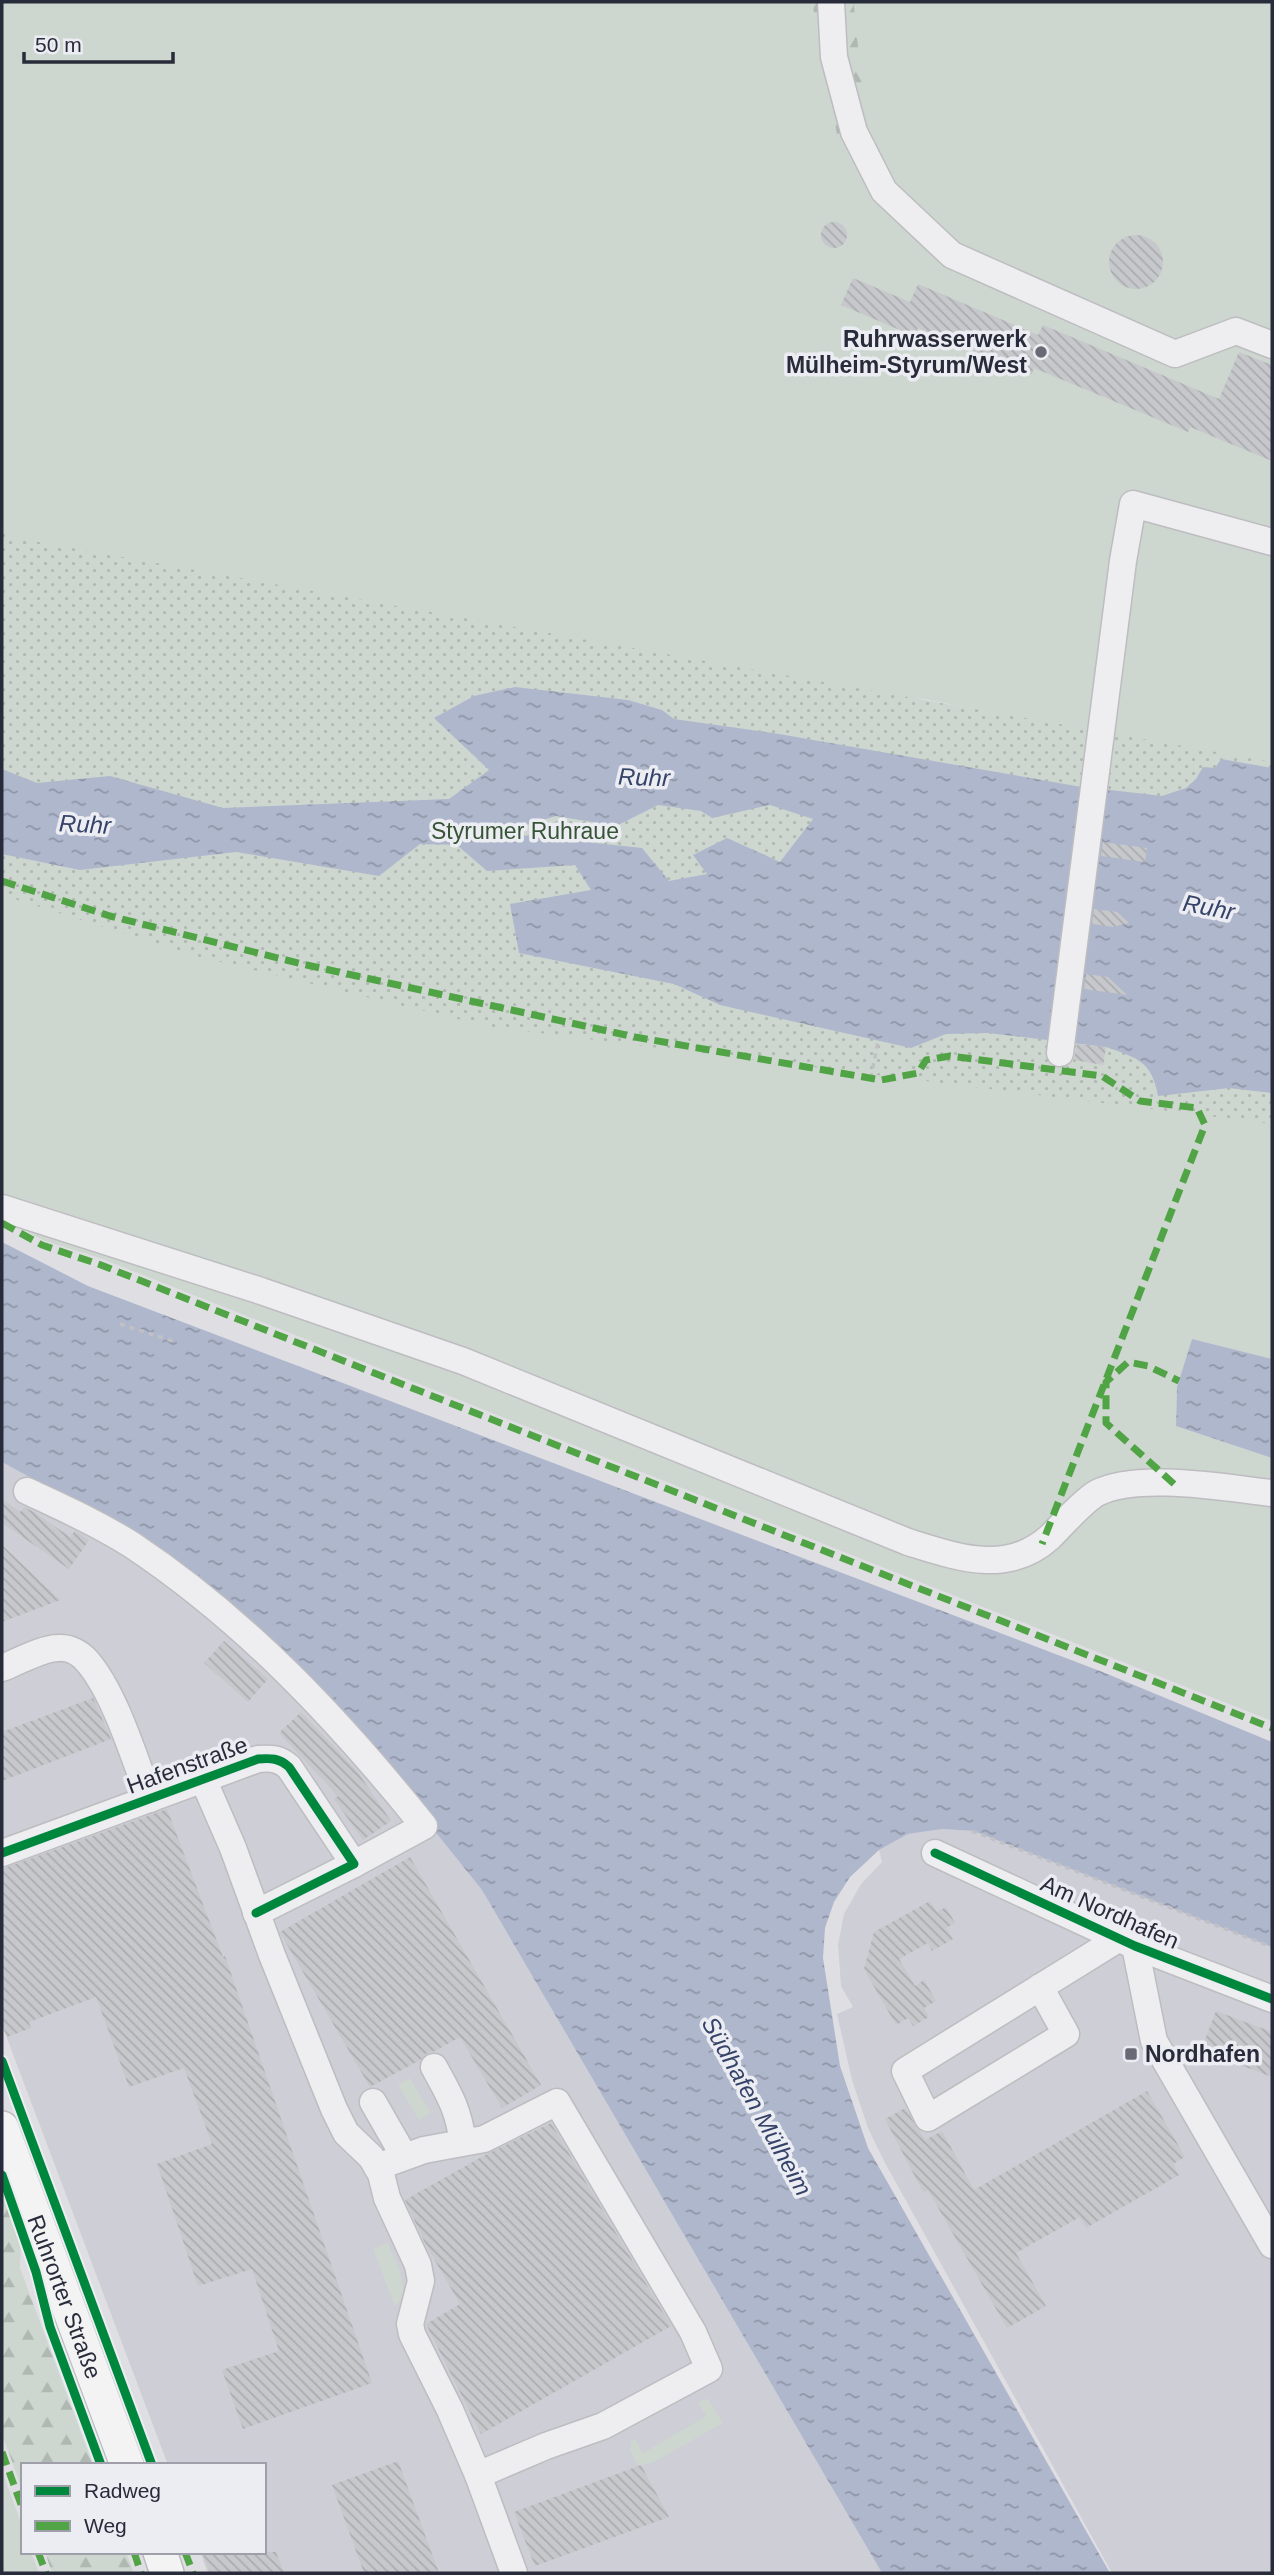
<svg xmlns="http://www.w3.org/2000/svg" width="1274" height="2575" viewBox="0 0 1274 2575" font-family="Helvetica,sans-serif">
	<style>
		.built { fill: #cdced6 }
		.green { fill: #cdd6cf }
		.forest { fill: url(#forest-firs) }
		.park { fill: url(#park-dots) }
		.water { fill: url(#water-ripples); fill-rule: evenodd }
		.building { fill: url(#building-back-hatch) }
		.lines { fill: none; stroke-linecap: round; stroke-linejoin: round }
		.minor-casing { stroke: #bdbdc1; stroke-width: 29 }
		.major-casing { stroke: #bbbcc0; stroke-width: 36 }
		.path { stroke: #c0c0c5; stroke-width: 3.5; stroke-dasharray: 5 5; stroke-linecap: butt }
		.minor { stroke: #eeeef0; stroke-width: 26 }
		.major { stroke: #f3f3f4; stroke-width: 33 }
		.quiet { stroke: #51a445; stroke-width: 7; stroke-dasharray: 14 7; stroke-linecap: butt }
		.cycleway-casing { stroke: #ecedf3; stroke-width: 13 }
		.cycleway { stroke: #00873e; stroke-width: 9 }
		.poi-dot { fill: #686a75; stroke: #ecedf3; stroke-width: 2.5 }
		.labels { text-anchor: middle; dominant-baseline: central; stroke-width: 7; stroke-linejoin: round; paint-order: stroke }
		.poi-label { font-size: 23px; font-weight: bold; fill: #282b3a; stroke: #ecedf3; text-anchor: end }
		.park-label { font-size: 23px; fill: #375437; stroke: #ecedf3 }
		.street-label { font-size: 23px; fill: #282b3a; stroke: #ecedf3 }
		.water-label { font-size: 24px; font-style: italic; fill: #364369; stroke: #ecedf3 }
	</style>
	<defs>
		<pattern id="forest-firs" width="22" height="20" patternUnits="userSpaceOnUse" patternTransform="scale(1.75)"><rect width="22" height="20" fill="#cdd6cf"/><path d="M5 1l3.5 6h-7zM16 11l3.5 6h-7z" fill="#b0b8b2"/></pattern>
		<pattern id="park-dots" width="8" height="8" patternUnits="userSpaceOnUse" patternTransform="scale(1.75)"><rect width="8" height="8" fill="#cdd6cf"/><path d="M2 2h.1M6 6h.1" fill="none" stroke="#b0b8b2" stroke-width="1.8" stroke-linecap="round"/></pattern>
		<pattern id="water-ripples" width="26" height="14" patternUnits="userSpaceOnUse" patternTransform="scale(1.75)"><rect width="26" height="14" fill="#afb7cc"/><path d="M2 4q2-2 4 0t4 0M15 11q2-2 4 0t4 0" fill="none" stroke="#8e95a7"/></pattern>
		<pattern id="building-back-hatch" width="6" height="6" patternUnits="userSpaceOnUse" patternTransform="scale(1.75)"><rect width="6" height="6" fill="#c7c8cb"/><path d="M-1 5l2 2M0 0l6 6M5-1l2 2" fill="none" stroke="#abacaf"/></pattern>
	</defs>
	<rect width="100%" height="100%" fill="#dfdfe3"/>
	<g class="built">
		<path d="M2 1462 154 1545 323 1692 482 1890 882 2573H208L200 2552H264V2465H168L2 2025Z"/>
		<path d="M942 1829 972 1831 1272 1947V2573H1112L884 2161 868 2128 852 2080 837 2014 853 2007 841 1986 838 1945 844 1914 861 1884 882 1862 879 1850 908 1834Z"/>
	</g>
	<g class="green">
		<path d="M2 2H812L838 134 855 2H1272V768L919 698 950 749 2 657Z"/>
		<path d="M2 874 97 904 237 940 682 1039 884 1069 911 1048 946 1034 988 1033 1106 1047C1137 1058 1152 1061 1159 1096L1229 1088 1272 1093V1359L1192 1339 1177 1387 1176 1426 1272 1458V1721L100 1258 45 1241 2 1218V1214L456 1365 929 1557 986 1569 1011 1564 907 1535 464 1351 2 1199Z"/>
		<path d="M410 2078 431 2113 419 2120 398 2085Z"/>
		<path d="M388 2243C395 2262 414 2291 395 2306L373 2249Z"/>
		<path d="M708 2398 723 2423 654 2462 638 2466 630 2451 631 2441 635 2439 643 2453 706 2416 698 2403Z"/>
		<path d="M2 2471 23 2528V2552H31L39 2573H2Z"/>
	</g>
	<g class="forest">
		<path d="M812 2H855L854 7 866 124 837 134Z"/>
		<path d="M2 2191 21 2240 20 2268 93 2465H23V2492L2 2434Z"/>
		<path d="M45 2552H126L134 2573H52Z"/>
	</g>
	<path class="park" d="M2 533 10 537 1272 762V1124L491 1027 191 955 2 895Z"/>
	<g class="water">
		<path d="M515 687 628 700 662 710 674 719 779 734 1076 786 1162 796 1186 788 1196 779 1203 767 1215 768 1221 759 1272 768V1093L1229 1088 1158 1096C1152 1061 1137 1058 1106 1047L988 1033 946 1034 911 1048 720 1005 674 984 519 953 510 904 591 890 575 865 487 871 457 845 420 844 379 876 236 852 80 870 2 854V769L37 783 110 776 223 808 449 799 489 770 434 718 474 696ZM658 805 701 811 712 818 770 805 813 819 780 862 727 838 693 855 707 874 669 881 642 848 500 833 556 816 616 826Z"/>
		<path d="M2 1242 88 1286 1100 1671 1272 1742V1947L973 1831 942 1829 908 1834 879 1850 850 1877 834 1902 825 1928 823 1958 840 2066 868 2148 1110 2573H882L482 1890 323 1692 154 1545 2 1462Z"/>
		<path d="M1192 1339 1272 1359V1458L1176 1426 1177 1387Z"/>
	</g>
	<g class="building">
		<circle cx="834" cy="235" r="13"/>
		<circle cx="1136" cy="262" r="27"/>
		<path d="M853 278 910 302 918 284 1038 335 1043 325 1219 399 1239 352 1272 365V461L1190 427 1188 432 1034 368 1031 375 918 328 914 336 841 305Z"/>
		<path d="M1103 842 1147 848 1145 862 1101 856Z"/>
		<path d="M1094 909 1117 912 1129 923 1114 927 1092 924Z"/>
		<path d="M1086 974 1108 977 1127 995 1084 989Z"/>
		<path d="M1077 1044 1106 1047 1103 1065 1074 1060Z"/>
		<path d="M2 1499 20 1512 24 1507 34 1512 70 1537 75 1531 89 1540 69 1569 2 1523Z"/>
		<path d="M2 1545 60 1600 2 1622Z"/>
		<path d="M224 1641 268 1679 248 1702 204 1663Z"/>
		<path d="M93 1698 111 1739 2 1781V1732Z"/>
		<path d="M301 1712 357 1771 391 1821 363 1840 334 1799 338 1796 279 1733Z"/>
		<path d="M167 1809 223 1957 225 1956 372 2383 243 2429 222 2370 279 2351 252 2269 198 2286 178 2226 157 2164 212 2144 184 2068 129 2087 96 1997 29 2022 31 2028 7 2037 2 2025V1869Z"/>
		<path d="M410 1857 541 2085 502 2108 460 2037 435 2051 427 2053 420 2060 370 2087 282 1936 280 1932Z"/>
		<path d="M930 1901 937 1912 946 1907 955 1923 946 1928 953 1939 932 1951 928 1943 899 1959 915 1986 924 1980 936 2001 924 2008 929 2017 913 2026 908 2018 896 2025 864 1969 874 1932Z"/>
		<path d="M1216 2011 1272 2032V2077L1201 2050Z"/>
		<path d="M1147 2091 1185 2157 1173 2164 1179 2175 1086 2228 1080 2217 1016 2253 1046 2306 1007 2328 928 2190 923 2192 885 2119 905 2108 925 2140 942 2131 974 2190Z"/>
		<path d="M551 2123 671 2326 481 2434 426 2324 460 2304 425 2243 405 2200 485 2155Z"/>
		<path d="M398 2461 439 2573H364L332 2485Z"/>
		<path d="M641 2465 669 2517 535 2566 514 2512Z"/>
		<path d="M202 2552H276L284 2573H210Z"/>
	</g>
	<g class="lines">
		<g class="minor-casing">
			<g id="minor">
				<path d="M831 2 834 57 854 132 884 191 952 255 1175 354 1236 331 1272 345"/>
				<path d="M1060 1053 1123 561 1133 504 1272 542"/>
				<path d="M2 1208 261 1291 463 1361 908 1542C957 1557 1007 1576 1050 1537 1061 1526 1084 1500 1097 1493 1138 1472 1226 1488 1272 1493"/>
				<path d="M27 1491C63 1508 99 1524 132 1545 246 1621 338 1719 424 1826L354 1864"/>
				<path d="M2 1668C17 1662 43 1648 58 1648 69 1647 80 1653 87 1661 115 1693 134 1758 150 1799"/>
				<path d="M203 1779 233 1848 272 1955 334 2109 346 2133 371 2157 381 2174 387 2198 418 2265 421 2281 410 2324 412 2334 450 2410 478 2475 514 2573"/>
				<path d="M2 1853 258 1759C271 1758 279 1758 289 1767L354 1864 256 1913"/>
				<path d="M935 1853 1135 1946 1272 1999"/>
				<path d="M1135 1946 1154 2041 1272 2245"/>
				<path d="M1040 1987 1066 2034 928 2118 905 2071 1118 1939"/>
				<path d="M434 2067C450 2096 458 2109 463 2142"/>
				<path d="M373 2102 404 2156"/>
				<path d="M377 2167 424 2150 484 2139 557 2102 693 2332 709 2369 603 2426 546 2446 478 2475"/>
			</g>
		</g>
		<g class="major-casing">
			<g id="major">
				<path id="s1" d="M2 2128 127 2465"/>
				<path d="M160 2552 167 2573"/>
			</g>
		</g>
		<g class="path">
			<path d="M871 1078 878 1041"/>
			<path d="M120 1324 176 1342"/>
			<path d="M972 1831 1272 1947"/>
		</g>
		<use href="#minor" class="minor"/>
		<use href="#major" class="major"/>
		<g class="quiet">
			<path d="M2 881 110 916 302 964 635 1037 881 1080 918 1073 926 1060 950 1056 1102 1076 1140 1101 1197 1108 1205 1125 1042 1544"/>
			<path d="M2 1223 42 1245 101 1265 1272 1728"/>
			<path d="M1174 1484 1106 1423V1382L1128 1362 1148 1366 1179 1381"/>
			<path d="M2 2452 23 2510"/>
			<path d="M38 2552 46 2573"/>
			<path d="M134 2552 141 2573"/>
			<path d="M185 2552 193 2573"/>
		</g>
		<g class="cycleway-casing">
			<g id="cycleway">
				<path d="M2 1853 258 1759C271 1758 279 1758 289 1767L354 1864 256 1913"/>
				<path d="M935 1853 1135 1946 1272 1999"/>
				<path d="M2 2061 152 2465"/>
				<path d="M2 2175 36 2272 50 2327 101 2465"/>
			</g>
		</g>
		<use href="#cycleway" class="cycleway"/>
	</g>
	<g class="poi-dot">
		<circle cx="1041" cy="352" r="7"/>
		<rect x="1124" y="2047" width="14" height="14" rx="3.5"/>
	</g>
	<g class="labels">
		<g class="poi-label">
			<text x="1027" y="339">Ruhrwasserwerk<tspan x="1027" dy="26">Mülheim-Styrum/West</tspan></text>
			<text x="1145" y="2054" text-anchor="start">Nordhafen</text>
		</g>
		<g class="park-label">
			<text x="525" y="831">Styrumer Ruhraue</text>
		</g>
		<g class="street-label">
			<text transform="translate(187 1765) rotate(-20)">Hafenstraße</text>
			<text transform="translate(1110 1912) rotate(24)">Am Nordhafen</text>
			<text stroke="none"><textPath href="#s1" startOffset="180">Ruhrorter Straße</textPath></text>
		</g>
		<g class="water-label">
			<text transform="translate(644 777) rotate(2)">Ruhr</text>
			<text transform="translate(85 824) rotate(3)">Ruhr</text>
			<text transform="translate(1209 907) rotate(11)">Ruhr</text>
			<text transform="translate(757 2106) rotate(61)">Südhafen Mülheim</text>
		</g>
	</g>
	<rect width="1274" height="2575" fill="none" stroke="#282b3a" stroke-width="7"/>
	<rect x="21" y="2463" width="245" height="91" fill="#ecedf3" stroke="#9e9fa9" stroke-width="2"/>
	<rect x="35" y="2486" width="35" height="10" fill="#00873e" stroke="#9e9fa9" stroke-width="2"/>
	<text x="84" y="2498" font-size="21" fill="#282b3a">Radweg</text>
	<rect x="35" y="2521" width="35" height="10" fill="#51a445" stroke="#9e9fa9" stroke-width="2"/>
	<text x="84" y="2533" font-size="21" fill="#282b3a">Weg</text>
	<path d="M24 52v10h149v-10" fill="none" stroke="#282b3a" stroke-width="3.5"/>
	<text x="35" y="52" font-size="21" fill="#282b3a" stroke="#ecedf3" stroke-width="5" paint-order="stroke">50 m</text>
</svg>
